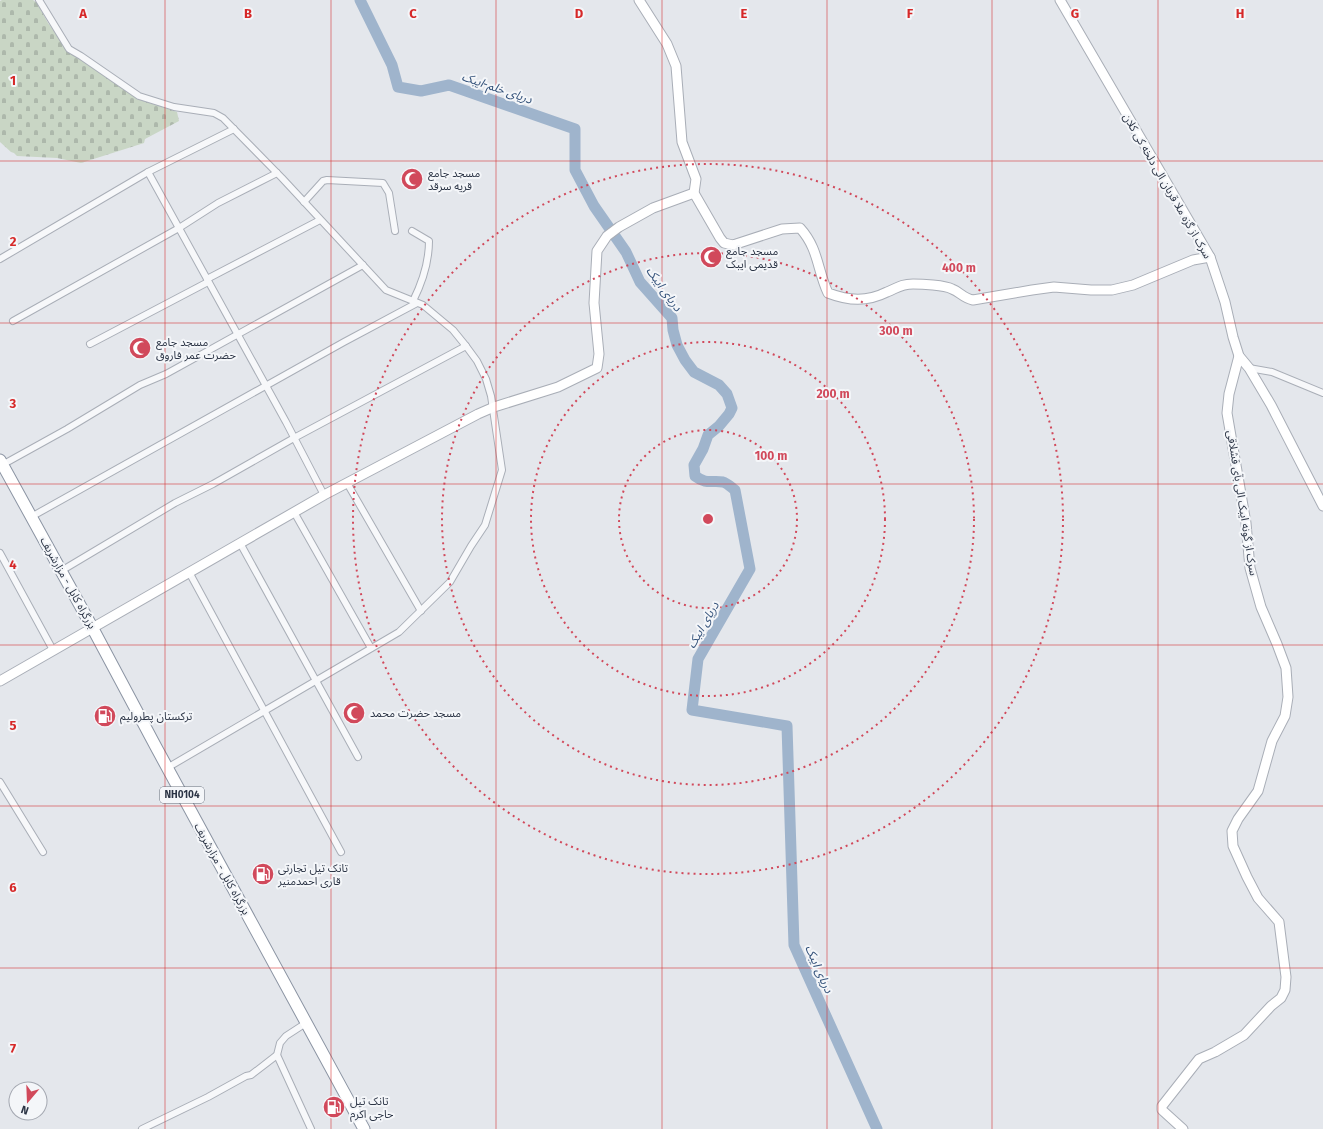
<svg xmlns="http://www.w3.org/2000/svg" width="1323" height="1129" viewBox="0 0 1323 1129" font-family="'Fira Sans','Noto Sans Arabic',sans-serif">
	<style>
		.cemetery { fill: url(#cemetery-stones) }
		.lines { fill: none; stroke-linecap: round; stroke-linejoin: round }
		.river { stroke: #9fb4cc; stroke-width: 11 }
		.street-casing { stroke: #a9aeb7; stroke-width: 8 }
		.secondary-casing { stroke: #a9aeb7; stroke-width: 11 }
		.highway-casing { stroke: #8b94a3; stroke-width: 13 }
		.street { stroke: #f7f8fa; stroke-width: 6 }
		.secondary { stroke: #fff; stroke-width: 9 }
		.highway { stroke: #fff; stroke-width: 11 }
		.grid { fill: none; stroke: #d62828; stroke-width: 1; stroke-opacity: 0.55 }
		.ring { fill: none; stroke: #d1495b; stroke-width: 2; stroke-dasharray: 2 4 }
		.labels { text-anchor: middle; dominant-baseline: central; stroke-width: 4; stroke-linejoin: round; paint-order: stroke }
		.shield { fill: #f4f6f9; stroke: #676e7b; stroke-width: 1 }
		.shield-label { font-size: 10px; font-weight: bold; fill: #2b3445 }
		.poi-label { font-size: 11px; fill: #2b3445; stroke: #f4f6f9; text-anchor: start }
		.street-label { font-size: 11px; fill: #2b3445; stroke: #f4f6f9 }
		.water-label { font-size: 12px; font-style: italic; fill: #34527a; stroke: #f4f6f9 }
		.grid-label { font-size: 13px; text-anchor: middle; font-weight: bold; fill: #d62828; stroke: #f4f6f9; stroke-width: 4; stroke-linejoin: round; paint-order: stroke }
		.centre { fill: #d1495b; stroke: #f4f6f9; stroke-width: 2 }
		.ring-label { font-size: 12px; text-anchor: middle; font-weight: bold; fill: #d1495b; stroke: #f4f6f9; stroke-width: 4; stroke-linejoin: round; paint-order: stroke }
	</style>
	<defs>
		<pattern id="cemetery-stones" width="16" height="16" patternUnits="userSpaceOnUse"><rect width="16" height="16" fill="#c9d6c5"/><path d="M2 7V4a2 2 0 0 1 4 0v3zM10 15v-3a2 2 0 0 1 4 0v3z" fill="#adb8ab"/></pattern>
	</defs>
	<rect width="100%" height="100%" fill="#e4e7ec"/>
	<path class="cemetery" d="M2 0H33L37 3 48 23 67 49 138 99 177 112 179 121 145 139 144 143 81 163 57 158 17 156 14 153 11 152 0 142V1Z"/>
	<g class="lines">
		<path class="river" d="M360 0 392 65 398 87 421 91 449 85 575 129V170L594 206 626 252 640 282 672 318 673 330 677 345 685 360 694 372 719 385 727 394 732 408 729 414 719 426 708 435 703 449 694 465 695 476C707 485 711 480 723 482 727 483 732 488 735 490L750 569 698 659 692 710 787 726 794 945 877 1129"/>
		<g class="street-casing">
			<g id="street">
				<path d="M39 0 69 49 81 56 139 96 174 107 214 113 223 118 282 178 386 290 423 305 453 330 466 346 477 361 486 379 491 396 502 470 485 525 471 546 450 582 399 632 167 768"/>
				<path d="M148 172 286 422 324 495"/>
				<path d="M304 202 323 181 327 180 383 183 389 193 395 231"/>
				<path d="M412 231 429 241C429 262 422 283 413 301"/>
				<path d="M0 259 148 172 234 129"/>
				<path d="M207 279 320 220"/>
				<path d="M13 321 179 228 218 203 277 173"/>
				<path d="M90 344 208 282"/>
				<path d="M1249 368 1272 372 1323 393"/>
				<path d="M2 465 67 429 140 385 166 374 363 265"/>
				<path d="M347 483 421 611"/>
				<path d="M294 512 371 648"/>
				<path d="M31 517 344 342 417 303"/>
				<path d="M240 543 358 757"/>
				<path d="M0 553 53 650"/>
				<path d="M61 571 175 503 213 484 294 438 466 346"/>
				<path d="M189 572 341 852"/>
				<path d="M0 782 43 852"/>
				<path d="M277 1055 311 1129"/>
				<path d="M142 1129 208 1097 246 1076 251 1075 277 1055 280 1043 286 1036 306 1023"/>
			</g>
		</g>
		<g class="secondary-casing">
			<g id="secondary">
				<path d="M639 0 667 44 676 66 682 142 696 179 694 193 720 238 724 243 733 245 782 229 800 228C819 249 817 270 828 293 849 301 867 302 887 292 897 288 901 284 913 284 921 284 945 285 952 289 960 292 963 298 973 300L1032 290 1054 287 1091 290H1112L1133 285 1193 260 1210 257"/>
				<path d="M1060 0 1210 257 1225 302 1233 337 1239 356 1249 368 1271 405 1323 506"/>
				<path d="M0 681 324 495 478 414 494 407 558 387 597 368 599 354 594 303 597 251 607 236 619 227 653 208 694 193"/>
				<path d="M1183 1129 1162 1110V1106L1199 1059 1215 1052 1244 1035 1271 1006 1281 998 1285 990 1286 977 1279 922 1258 898 1247 877 1233 846 1232 831 1238 819 1258 791 1272 741 1285 716 1288 697 1286 668 1277 644 1261 607 1250 568 1246 523 1227 413 1229 394 1239 356"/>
			</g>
		</g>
		<g class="highway-casing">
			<path id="highway" d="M0 460 92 627 156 747 364 1129"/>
		</g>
		<use href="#street" class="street"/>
		<use href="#secondary" class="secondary"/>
		<use href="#highway" class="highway"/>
	</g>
	<path class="grid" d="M165 0V1129M331 0V1129M496 0V1129M662 0V1129M827 0V1129M992 0V1129M1158 0V1129M0 161H1323M0 323H1323M0 484H1323M0 645H1323M0 806H1323M0 968H1323"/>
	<g class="ring">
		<circle cx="708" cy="519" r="89"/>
		<circle cx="708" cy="519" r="177"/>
		<circle cx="708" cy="519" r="266"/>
		<circle cx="708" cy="519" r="355"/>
	</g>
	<defs>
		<g id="mosque-disc" transform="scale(1.15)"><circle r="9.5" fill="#d1495b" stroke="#f4f6f9"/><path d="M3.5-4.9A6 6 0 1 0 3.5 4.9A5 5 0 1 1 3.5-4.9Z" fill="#fff"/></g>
		<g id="fuel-disc" transform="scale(1.15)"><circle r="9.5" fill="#d1495b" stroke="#f4f6f9"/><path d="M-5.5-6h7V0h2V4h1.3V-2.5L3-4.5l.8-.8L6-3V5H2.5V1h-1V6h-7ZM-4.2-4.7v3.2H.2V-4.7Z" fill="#fff"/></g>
	</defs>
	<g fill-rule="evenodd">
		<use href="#mosque-disc" x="412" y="179"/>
		<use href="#mosque-disc" x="711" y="257"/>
		<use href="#mosque-disc" x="140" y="348"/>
		<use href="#mosque-disc" x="354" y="713"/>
		<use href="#fuel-disc" x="105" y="716"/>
		<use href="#fuel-disc" x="263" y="874"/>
		<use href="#fuel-disc" x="334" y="1107"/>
	</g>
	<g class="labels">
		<rect class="shield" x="160" y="787" width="44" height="16" rx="3"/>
		<g class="shield-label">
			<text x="182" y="795">NH0104</text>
		</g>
		<g class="poi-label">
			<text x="428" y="173">مسجد جامع<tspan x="428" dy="13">قریه سرقد</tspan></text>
			<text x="726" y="251">مسجد جامع<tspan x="726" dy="13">قدیمی ایبک</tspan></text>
			<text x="156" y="342">مسجد جامع<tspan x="156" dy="13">حضرت عمر فاروق</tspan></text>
			<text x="370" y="713">مسجد حضرت محمد</text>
			<text x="120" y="716">ترکستان پطرولیم</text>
			<text x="278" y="868">تانک تیل تجارتی<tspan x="278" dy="13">قاری احمدمنیر</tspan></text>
			<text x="350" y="1101">تانک تیل<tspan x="350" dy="13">حاجی اکرم</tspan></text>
		</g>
		<g class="street-label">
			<text transform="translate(1167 186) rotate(60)">سرک از گزه ملا قربان الی دلخه کی کلان</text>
			<text transform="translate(1242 503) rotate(81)">سرک از گونه ایبک الی بآی قشلاقی</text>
			<text transform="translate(68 583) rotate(61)">بزرگراه کابل - مزارشریف</text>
			<text transform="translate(222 869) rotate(61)">بزرگراه کابل - مزارشریف</text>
		</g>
		<g class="water-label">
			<text transform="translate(497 88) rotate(19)">دریای خلم-ایبک</text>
			<text transform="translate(664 289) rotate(54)">دریای ایبک</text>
			<text transform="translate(703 625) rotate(-60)">دریای ایبک</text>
			<text transform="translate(819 969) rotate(66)">دریای ایبک</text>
		</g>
	</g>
	<g class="grid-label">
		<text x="83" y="18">A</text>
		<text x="248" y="18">B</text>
		<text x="413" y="18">C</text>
		<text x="579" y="18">D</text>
		<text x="744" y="18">E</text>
		<text x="910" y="18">F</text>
		<text x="1075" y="18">G</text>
		<text x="1240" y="18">H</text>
		<text x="13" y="85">1</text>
		<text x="13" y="246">2</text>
		<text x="13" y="408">3</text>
		<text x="13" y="569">4</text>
		<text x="13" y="730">5</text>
		<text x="13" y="892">6</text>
		<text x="13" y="1053">7</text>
	</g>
	<circle cx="708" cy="519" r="6" class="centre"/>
	<g class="ring-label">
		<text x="959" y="272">400 m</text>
		<text x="896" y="335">300 m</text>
		<text x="833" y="398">200 m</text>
		<text x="771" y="460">100 m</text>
	</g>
	<g transform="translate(28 1101) rotate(199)"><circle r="19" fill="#f4f6f9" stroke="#a4a8b1"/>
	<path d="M0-3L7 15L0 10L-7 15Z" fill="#d1495b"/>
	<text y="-6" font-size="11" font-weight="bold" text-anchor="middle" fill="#2b3445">N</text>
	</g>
</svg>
